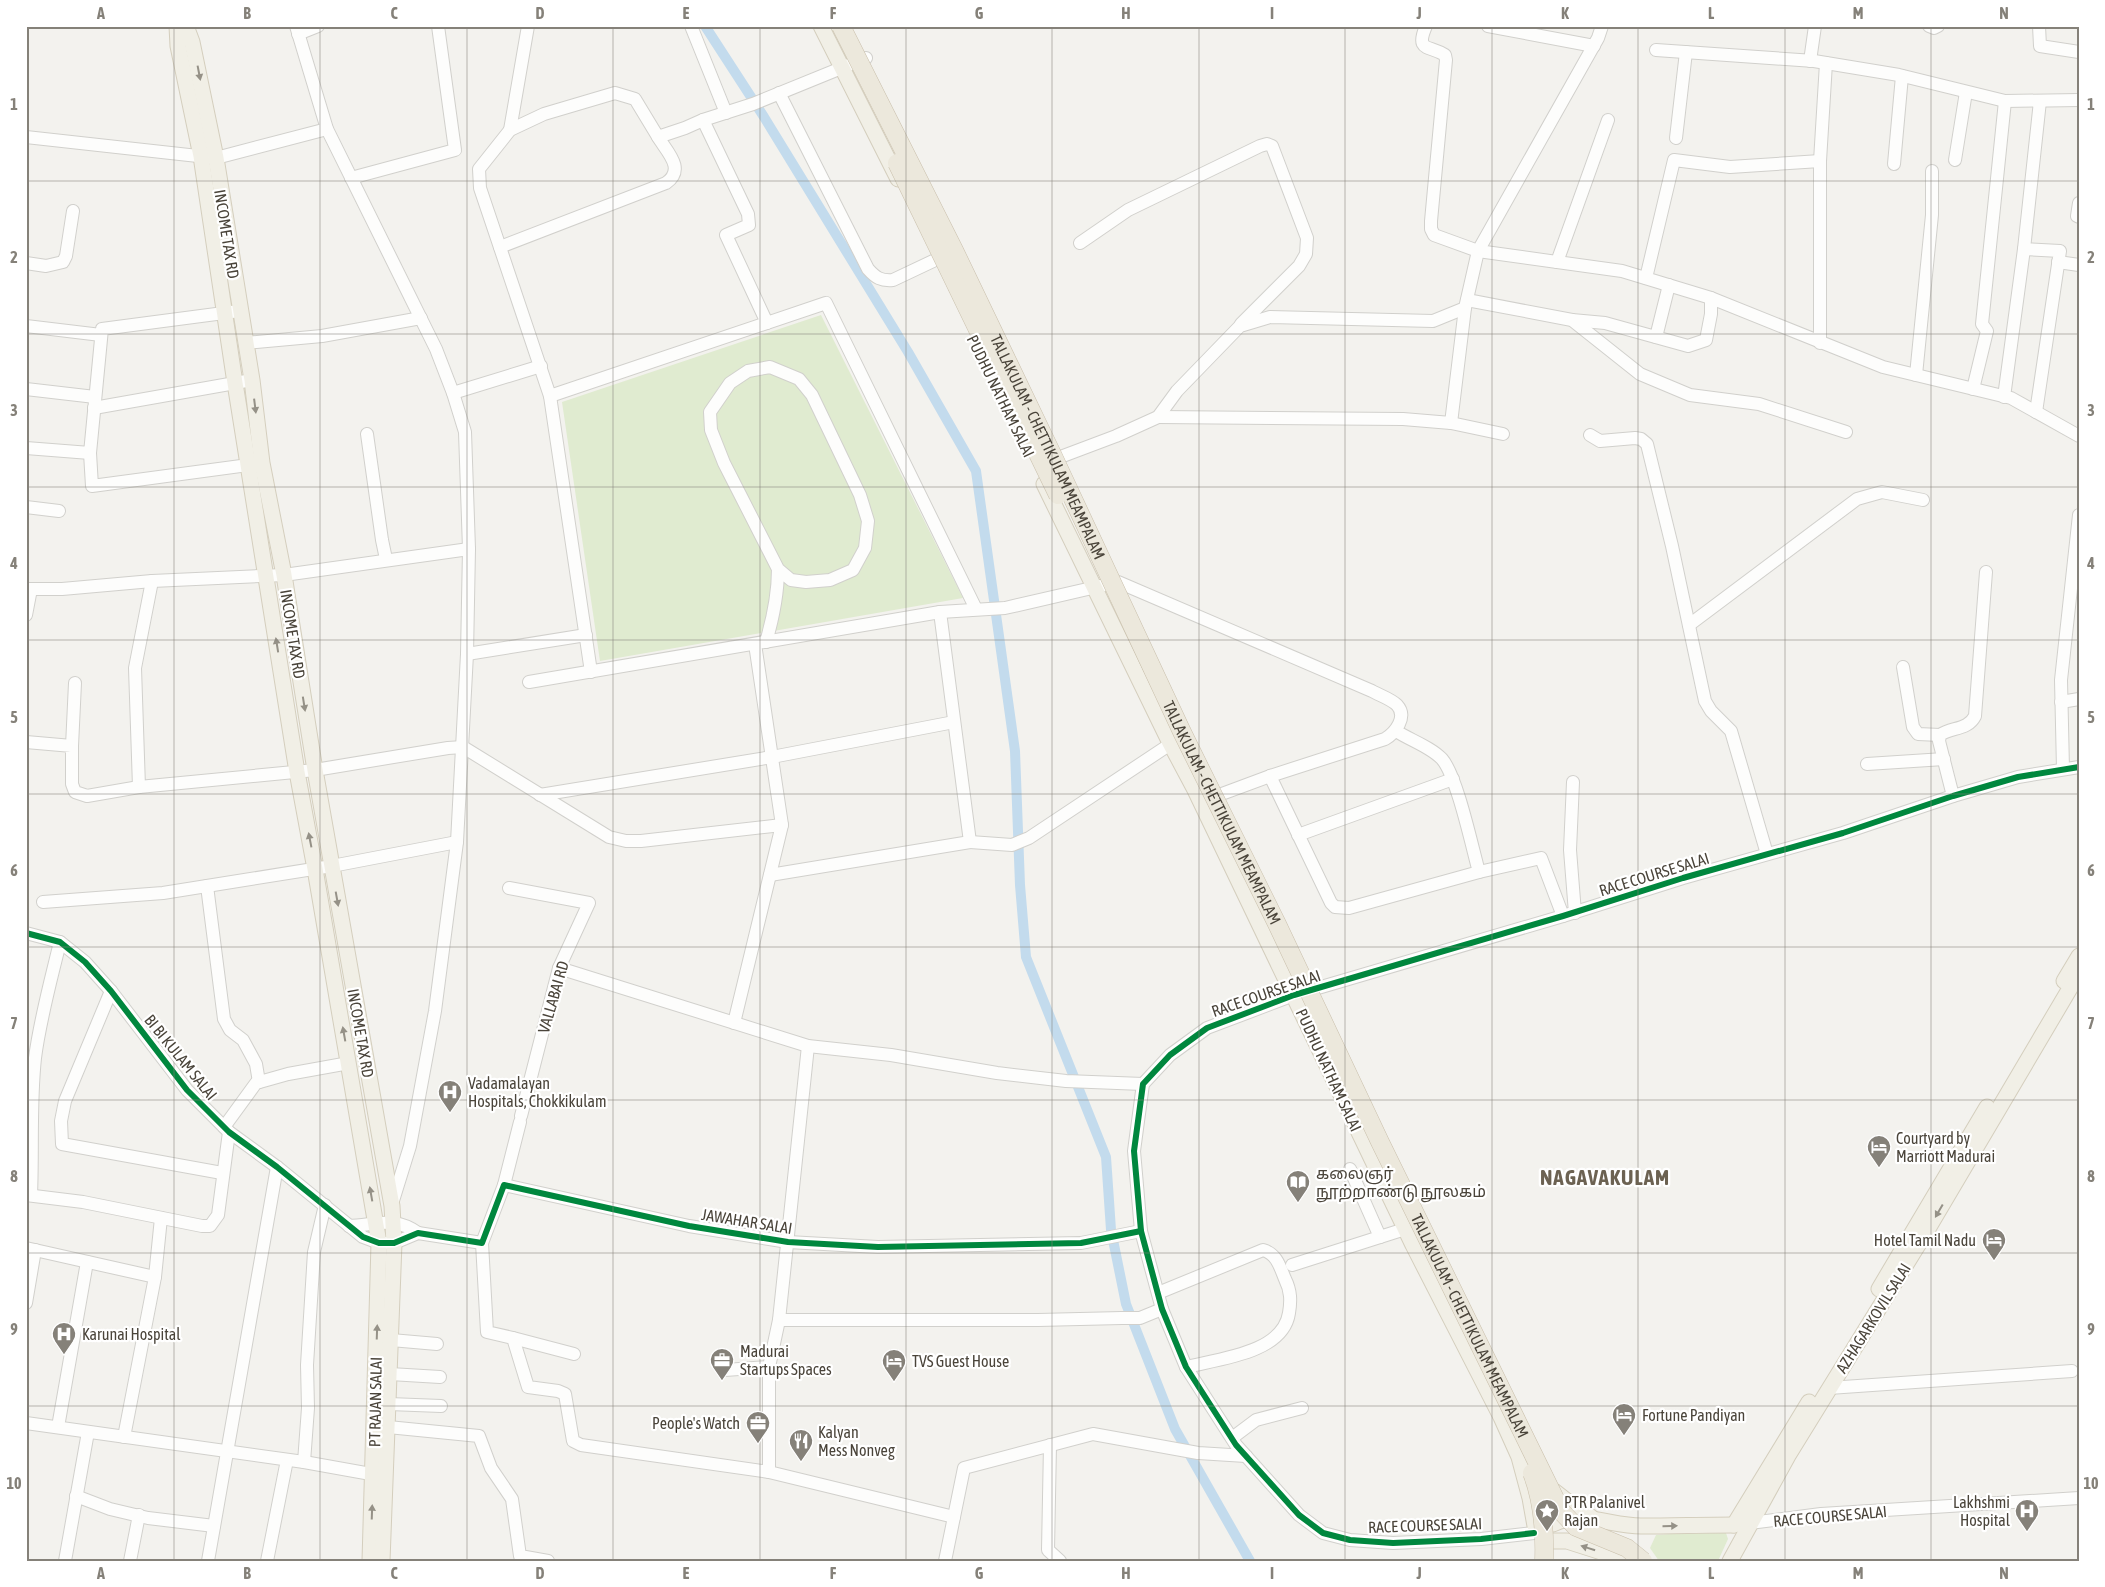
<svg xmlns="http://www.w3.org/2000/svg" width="2105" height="1587" viewBox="0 0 2105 1587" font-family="'Asap Condensed','Noto Sans Tamil',sans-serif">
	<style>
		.green { fill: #e0ebd0 }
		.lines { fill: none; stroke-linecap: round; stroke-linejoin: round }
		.canal { stroke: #c3dbed; stroke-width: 10 }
		.minor-casing { stroke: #d1d0cc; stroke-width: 14 }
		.major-casing { stroke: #d4cebd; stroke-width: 17 }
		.minor { stroke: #fdfdfc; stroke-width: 12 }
		.major { stroke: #f1efe6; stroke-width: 15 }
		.highway-bridge-casing { stroke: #c9bfab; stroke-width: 19; stroke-linecap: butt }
		.highway-bridge { stroke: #ece8dc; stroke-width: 18 }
		.cycleway-casing { stroke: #fff; stroke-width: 9 }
		.cycleway { stroke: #00873e; stroke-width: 6 }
		.oneway { fill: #959187 }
		.grid { fill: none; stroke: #858179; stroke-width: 1; stroke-opacity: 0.55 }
		.labels { text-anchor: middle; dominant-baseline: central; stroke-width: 4.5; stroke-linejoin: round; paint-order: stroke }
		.street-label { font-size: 16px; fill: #4a443a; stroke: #fff }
		.poi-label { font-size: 16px; fill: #4a443a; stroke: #fff; text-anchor: start }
		.district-label { font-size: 21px; font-weight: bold; letter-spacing: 1px; fill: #6c6252; stroke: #fff }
		.neatline { fill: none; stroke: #858179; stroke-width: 2 }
		.grid-label { font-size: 16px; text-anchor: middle; font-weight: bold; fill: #858179 }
	</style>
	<rect width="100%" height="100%" fill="#f3f2ee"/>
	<g class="green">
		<path d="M821 315 963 598 600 661 562 402Z"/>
		<path d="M1716 1531 1726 1533 1728 1539 1718 1561H1659L1650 1548 1656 1535Z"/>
	</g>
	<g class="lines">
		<path class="canal" d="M705 26 764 117 908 352 976 471 1015 751 1020 885 1026 957 1106 1157 1111 1230 1126 1304 1175 1429 1250 1561"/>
		<g class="minor-casing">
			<g id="minor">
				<path d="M296 26 327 129 436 349 453 393 465 432 469 549 467 654 457 842 435 1011 410 1146 392 1204"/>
				<path d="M691 26 726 113"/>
				<path d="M1426 26C1415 52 1429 45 1445 55L1446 60 1431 221V229L1434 235 1478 251 1622 271 1711 298 1883 367 2011 398 2079 436"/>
				<path d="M1488 26 1594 46"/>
				<path d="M1929 26 1934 28 1938 26"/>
				<path d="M2039 26 2040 46 2079 52"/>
				<path d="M298 34 318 26"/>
				<path d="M1656 50 1814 61 1899 75 2005 101 2079 100"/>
				<path d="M1810 61 1815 26"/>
				<path d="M779 93 868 269C876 278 881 281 893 280L950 253"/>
				<path d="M703 120 748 214 749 225 726 235 767 323"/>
				<path d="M510 130 528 26"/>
				<path d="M26 137 216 158 327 129"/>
				<path d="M1676 138 1686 52"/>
				<path d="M1955 160 1966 92"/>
				<path d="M1894 164 1902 76"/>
				<path d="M351 178 455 150 438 26"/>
				<path d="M2079 203 2077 216 2079 217"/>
				<path d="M1080 243 1128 210 1260 146 1267 144 1272 146 1307 238 1306 254 1299 266 1241 324"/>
				<path d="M500 247 666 183C686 169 667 152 658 137"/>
				<path d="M1557 262 1608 120"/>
				<path d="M2058 262 2079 265"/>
				<path d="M26 263 46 266 63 262 66 256 73 211"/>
				<path d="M1646 278 1674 160 1730 167 1820 161"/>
				<path d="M1467 300 1572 320 1640 374 1690 395 1759 404 1846 432"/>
				<path d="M1572 320 1605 323 1688 346 1706 340 1711 314V298"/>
				<path d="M26 326 101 335"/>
				<path d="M1656 337 1669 285"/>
				<path d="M245 343 322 336 421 318"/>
				<path d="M1820 343V161L1826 63"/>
				<path d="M1916 375 1932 215V171"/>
				<path d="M26 389 95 397"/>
				<path d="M1973 389 1987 331 1982 324 2005 101"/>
				<path d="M453 393 541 366"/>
				<path d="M550 396 826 303 976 609"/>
				<path d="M2004 397 2024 249"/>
				<path d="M94 408 252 380"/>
				<path d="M2036 412 2060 251 2024 249 2040 101"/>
				<path d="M1158 417 1403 419 1451 423 1465 308"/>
				<path d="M1451 423 1503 434"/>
				<path d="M367 434 382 540 386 559"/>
				<path d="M1590 435 1600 441 1635 438 1641 439 1647 444 1672 546 1705 701 1711 711 1731 731 1767 854"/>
				<path d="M26 448 90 453 102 329 239 311"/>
				<path d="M90 453 92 486 256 464"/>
				<path d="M1047 462 1116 436 1158 417 1177 391 1240 326 1270 317 1433 321 1465 308 1478 251 1598 38 1602 26"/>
				<path d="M26 507 59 511"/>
				<path d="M26 589H62L152 581 284 575 469 549"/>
				<path d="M26 615 31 589"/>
				<path d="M1689 625 1857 499 1882 492 1923 500"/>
				<path d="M766 642C773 618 778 594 778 569L724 463 711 430 710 412 730 383 748 371 770 367 799 379 812 395 860 495 868 521 865 548 853 570 830 580 806 582 791 580 778 569"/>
				<path d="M467 654 586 635"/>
				<path d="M1903 667 1913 727 1918 734 1940 735"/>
				<path d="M591 672 550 396 480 188 479 169 510 130 544 114 615 93 635 99 658 137 685 128 703 120 753 104 866 58"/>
				<path d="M529 682 940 612 1005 608 1118 582 1372 691C1379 695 1391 699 1397 705 1408 717 1395 733 1385 739L1270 776 1219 795"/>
				<path d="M2061 702 2079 699"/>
				<path d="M26 742 72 746V784L75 792 87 796 139 787 315 770 448 748 463 747 609 837 626 841H641L782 825"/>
				<path d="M72 746 75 683"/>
				<path d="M1867 764 1944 759"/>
				<path d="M2063 769 2061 680 2079 515"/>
				<path d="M1270 776 1331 903 1335 907 1349 908 1479 872C1472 847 1457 776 1442 759 1431 747 1410 740 1396 731"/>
				<path d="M1573 782 1570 850 1575 913"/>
				<path d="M139 787 135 668 152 581"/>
				<path d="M540 795 772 757 954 722"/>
				<path d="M1953 796 1939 741 1940 735C1952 727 1968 730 1975 716L1986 572"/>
				<path d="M1298 835 1453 779"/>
				<path d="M970 842 1012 845 1029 838 1178 739"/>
				<path d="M1479 872 1541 858 1563 916"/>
				<path d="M770 875 970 842 940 612"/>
				<path d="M207 886 224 1019 230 1030 243 1040 256 1064 259 1082"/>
				<path d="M509 888 589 903 559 968 521 1116"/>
				<path d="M43 902 163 893 332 866 457 842"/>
				<path d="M26 933 60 942 85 962 111 991 187 1090 229 1132 277 1167 363 1237 379 1243H394L418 1233 482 1243 504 1185 689 1226 788 1242 878 1247 1081 1243 1141 1231"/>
				<path d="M559 968 808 1046 891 1055 997 1073 1066 1081 1143 1084"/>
				<path d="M111 991 65 1101 61 1121 62 1144 222 1173"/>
				<path d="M734 1023 782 825 755 644"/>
				<path d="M224 1127 256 1083 288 1074 349 1063"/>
				<path d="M1350 1169 1380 1237"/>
				<path d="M504 1185 520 1122"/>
				<path d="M26 1195 83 1202 202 1226H210L218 1215 229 1132"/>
				<path d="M31 1195C33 1149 30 1104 35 1058 40 1019 51 980 60 942"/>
				<path d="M349 1226C376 1225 394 1216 418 1233"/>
				<path d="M482 1243 487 1332 513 1338 528 1387 558 1391 565 1394 573 1441 581 1445 769 1472 954 1517"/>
				<path d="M26 1248 155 1277"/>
				<path d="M1292 1265 1405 1229"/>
				<path d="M1158 1293 1263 1250C1277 1254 1280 1267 1285 1279 1291 1291 1291 1301 1289 1313 1283 1353 1219 1359 1186 1367"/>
				<path d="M26 1303 35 1250"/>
				<path d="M779 1320H1038L1122 1318H1140L1162 1309"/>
				<path d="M513 1338 574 1354"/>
				<path d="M391 1340 437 1344"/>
				<path d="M725 1370 769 1367"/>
				<path d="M390 1374 440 1377"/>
				<path d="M1829 1388 2072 1371"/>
				<path d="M389 1404 441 1406"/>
				<path d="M26 1423 304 1462 382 1476"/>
				<path d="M58 1427 87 1262"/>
				<path d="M388 1427 479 1436 491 1468 512 1499 520 1556 548 1561"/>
				<path d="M124 1437 155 1277 161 1218"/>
				<path d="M1232 1438 1256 1420 1302 1408"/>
				<path d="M1050 1445 1048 1550 1060 1561"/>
				<path d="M304 1462 308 1408 307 1365 314 1252 325 1205"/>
				<path d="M769 1472V1367L779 1320 808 1046"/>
				<path d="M76 1496 110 1509 148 1518 214 1526"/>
				<path d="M1742 1524 1821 1514 2079 1498"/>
				<path d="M1534 1533 1481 1539 1393 1543 1350 1540 1323 1533 1299 1515 1236 1445 1186 1367 1162 1309 1141 1231 1134 1151 1143 1084 1170 1055 1207 1028 1294 995 1563 916 1683 878 1843 833 1953 796 2018 777 2079 767"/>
				<path d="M65 1561 88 1432"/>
				<path d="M130 1561 139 1515"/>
				<path d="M208 1561 277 1167"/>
				<path d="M267 1561 287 1460"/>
				<path d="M945 1561 964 1468 1093 1434 1198 1453 1246 1456"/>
			</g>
		</g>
		<g class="major-casing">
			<g id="major">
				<path d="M177 26 178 46 201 156 235 383 297 772 315 869 379 1243 370 1561"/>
				<path d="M186 26 192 42 216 158 252 380 262 463 284 575 315 770 392 1206 394 1243 382 1561"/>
				<path d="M821 26 898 179"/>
				<path d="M1044 484 1170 743 1195 790 1413 1245 1501 1417 1519 1457 1530 1498 1535 1526"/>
				<path d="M2064 981 2079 956"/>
				<path d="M1879 1289 1987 1107"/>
				<path d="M1554 1491 1577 1509 1591 1517"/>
				<path d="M1553 1524C1581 1510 1611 1526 1641 1526 1672 1526 1703 1525 1734 1525"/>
				<path d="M1734 1525 1809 1402"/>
				<path d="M1551 1541H1567L1617 1557 1622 1561"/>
				<path d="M1730 1561 1789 1454 1926 1232 2079 973"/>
			</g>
		</g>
		<use href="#minor" class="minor"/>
		<use href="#major" class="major"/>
		<g class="highway-bridge-casing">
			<g id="highway-bridge">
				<path id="s1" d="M841 26 954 250 1053 456 1182 732 1277 924 1380 1142 1561 1511 1576 1527 1627 1548 1643 1561"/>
				<path d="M897 163 1058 495"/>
				<path d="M1532 1473C1543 1501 1545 1531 1544 1561"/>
			</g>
		</g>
		<use href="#highway-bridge" class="highway-bridge"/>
		<g class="cycleway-casing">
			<g id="cycleway">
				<path d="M26 933 60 942 85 962 111 991 187 1090 229 1132 277 1167 363 1237 379 1243H394L418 1233 482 1243 504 1185 689 1226 788 1242 878 1247 1081 1243 1141 1231"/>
				<path d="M1534 1533 1481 1539 1393 1543 1350 1540 1323 1533 1299 1515 1236 1445 1186 1367 1162 1309 1141 1231 1134 1151 1143 1084 1170 1055 1207 1028 1294 995 1563 916 1683 878 1843 833 1953 796 2018 777 2079 767"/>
			</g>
		</g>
		<use href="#cycleway" class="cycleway"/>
	</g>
	<defs><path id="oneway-solid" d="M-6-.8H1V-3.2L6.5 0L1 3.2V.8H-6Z" transform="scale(1.25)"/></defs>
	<g class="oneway">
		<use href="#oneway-solid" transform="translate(199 73) rotate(79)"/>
		<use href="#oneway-solid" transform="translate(255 406) rotate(83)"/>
		<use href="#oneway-solid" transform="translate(277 645) rotate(-99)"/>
		<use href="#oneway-solid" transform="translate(304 704) rotate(81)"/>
		<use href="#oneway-solid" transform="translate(310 840) rotate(-101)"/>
		<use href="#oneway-solid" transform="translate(337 899) rotate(80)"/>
		<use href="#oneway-solid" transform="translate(344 1034) rotate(-100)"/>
		<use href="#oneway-solid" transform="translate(371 1194) rotate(-100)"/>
		<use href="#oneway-solid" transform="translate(1939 1211) rotate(120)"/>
		<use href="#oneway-solid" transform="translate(377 1332) rotate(-88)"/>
		<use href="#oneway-solid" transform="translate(372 1512) rotate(-88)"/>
		<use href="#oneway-solid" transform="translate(1670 1526) rotate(-1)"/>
		<use href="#oneway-solid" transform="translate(1588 1548) rotate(-162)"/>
	</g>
	<path class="grid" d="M174 26V1561M320 26V1561M467 26V1561M613 26V1561M760 26V1561M906 26V1561M1052 26V1561M1199 26V1561M1345 26V1561M1492 26V1561M1638 26V1561M1785 26V1561M1931 26V1561M26 181H2079M26 334H2079M26 487H2079M26 640H2079M26 794H2079M26 947H2079M26 1100H2079M26 1253H2079M26 1406H2079"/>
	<defs>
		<g id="hospital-pin" transform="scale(1.25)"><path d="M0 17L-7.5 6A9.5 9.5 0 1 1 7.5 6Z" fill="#858179" stroke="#fff"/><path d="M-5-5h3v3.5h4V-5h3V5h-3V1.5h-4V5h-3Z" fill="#fff"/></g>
		<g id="hotel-pin" transform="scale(1.25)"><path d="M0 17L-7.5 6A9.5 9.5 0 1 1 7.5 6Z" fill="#858179" stroke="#fff"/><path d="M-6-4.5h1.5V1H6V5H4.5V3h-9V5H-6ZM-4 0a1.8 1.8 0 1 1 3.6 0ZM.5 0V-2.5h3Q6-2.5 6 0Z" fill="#fff"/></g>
		<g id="library-pin" transform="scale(1.25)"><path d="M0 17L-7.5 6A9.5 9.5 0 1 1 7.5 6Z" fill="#858179" stroke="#fff"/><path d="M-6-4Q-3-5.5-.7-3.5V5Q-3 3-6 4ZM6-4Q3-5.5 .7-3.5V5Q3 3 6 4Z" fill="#fff"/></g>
		<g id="office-pin" transform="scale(1.25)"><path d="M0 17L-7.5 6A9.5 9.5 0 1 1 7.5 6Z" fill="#858179" stroke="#fff"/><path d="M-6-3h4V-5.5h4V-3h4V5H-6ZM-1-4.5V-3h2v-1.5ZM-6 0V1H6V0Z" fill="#fff"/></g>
		<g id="restaurant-pin" transform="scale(1.25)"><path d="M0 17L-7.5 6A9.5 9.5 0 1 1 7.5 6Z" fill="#858179" stroke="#fff"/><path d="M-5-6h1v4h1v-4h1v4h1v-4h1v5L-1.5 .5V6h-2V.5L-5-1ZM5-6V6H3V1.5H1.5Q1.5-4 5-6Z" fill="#fff"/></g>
		<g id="sight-pin" transform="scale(1.25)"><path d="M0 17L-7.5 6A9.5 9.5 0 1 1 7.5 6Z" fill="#858179" stroke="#fff"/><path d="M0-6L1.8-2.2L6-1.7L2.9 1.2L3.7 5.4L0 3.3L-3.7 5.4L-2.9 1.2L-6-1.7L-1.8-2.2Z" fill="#fff"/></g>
	</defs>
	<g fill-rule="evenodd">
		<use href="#hospital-pin" x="450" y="1092"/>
		<use href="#hotel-pin" x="1879" y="1147"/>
		<use href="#library-pin" x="1298" y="1182"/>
		<use href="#hotel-pin" x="1994" y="1240"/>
		<use href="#hospital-pin" x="64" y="1334"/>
		<use href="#office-pin" x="722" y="1360"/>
		<use href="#hotel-pin" x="894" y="1361"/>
		<use href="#hotel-pin" x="1624" y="1415"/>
		<use href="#office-pin" x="758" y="1423"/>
		<use href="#restaurant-pin" x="801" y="1441"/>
		<use href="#sight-pin" x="1547" y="1511"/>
		<use href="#hospital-pin" x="2027" y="1511"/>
	</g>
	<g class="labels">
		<g class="street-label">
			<text transform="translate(227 234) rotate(81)">INCOME TAX RD</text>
			<text transform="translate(1001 396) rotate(64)">PUDHU NATHAM SALAI</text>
			<text stroke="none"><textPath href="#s1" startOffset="469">TALLAKULAM - CHETTIKULAM MEAMPALAM</textPath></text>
			<text transform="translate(293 634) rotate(81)">INCOME TAX RD</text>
			<text stroke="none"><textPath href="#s1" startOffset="874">TALLAKULAM - CHETTIKULAM MEAMPALAM</textPath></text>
			<text transform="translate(1654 874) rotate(-17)">RACE COURSE SALAI</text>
			<text transform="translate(1266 993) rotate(-19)">RACE COURSE SALAI</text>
			<text transform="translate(553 997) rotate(-74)">VALLABAI RD</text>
			<text transform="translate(361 1033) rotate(80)">INCOME TAX RD</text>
			<text transform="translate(181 1057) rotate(51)">BI BI KULAM SALAI</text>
			<text transform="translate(1329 1070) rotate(65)">PUDHU NATHAM SALAI</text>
			<text transform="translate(747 1221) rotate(9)">JAWAHAR SALAI</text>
			<text transform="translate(1873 1318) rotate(-58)">AZHAGARKOVIL SALAI</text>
			<text stroke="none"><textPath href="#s1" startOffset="1444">TALLAKULAM - CHETTIKULAM MEAMPALAM</textPath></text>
			<text transform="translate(375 1402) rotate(-89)">PT RAJAN SALAI</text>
			<text transform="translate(1830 1516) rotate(-5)">RACE COURSE SALAI</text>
			<text transform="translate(1425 1525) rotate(-2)">RACE COURSE SALAI</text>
		</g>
		<g class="poi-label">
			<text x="468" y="1083">Vadamalayan<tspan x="468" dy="18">Hospitals, Chokkikulam</tspan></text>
			<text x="1896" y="1138">Courtyard by<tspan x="1896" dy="18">Marriott Madurai</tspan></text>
			<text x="1316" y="1173">கலைஞர்<tspan x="1316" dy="18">நூற்றாண்டு நூலகம்</tspan></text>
			<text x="1976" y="1240" text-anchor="end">Hotel Tamil Nadu</text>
			<text x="82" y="1334">Karunai Hospital</text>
			<text x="740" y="1351">Madurai<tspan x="740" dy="18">Startups Spaces</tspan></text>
			<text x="912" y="1361">TVS Guest House</text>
			<text x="1642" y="1415">Fortune Pandiyan</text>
			<text x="740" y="1423" text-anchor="end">People's Watch</text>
			<text x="818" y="1432">Kalyan<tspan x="818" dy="18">Mess Nonveg</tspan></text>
			<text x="1564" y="1502">PTR Palanivel<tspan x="1564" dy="18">Rajan</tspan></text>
			<text x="2010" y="1502" text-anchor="end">Lakhshmi<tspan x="2010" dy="18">Hospital</tspan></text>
		</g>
		<g class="district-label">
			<text x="1605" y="1177">NAGAVAKULAM</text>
		</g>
	</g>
	<rect width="2105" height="1587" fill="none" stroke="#ffffff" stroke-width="55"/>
	<rect x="28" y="28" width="2050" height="1532" class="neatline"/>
	<g class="grid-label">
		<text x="101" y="19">A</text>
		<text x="247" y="19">B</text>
		<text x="394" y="19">C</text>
		<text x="540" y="19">D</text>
		<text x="686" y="19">E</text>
		<text x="833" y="19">F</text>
		<text x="979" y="19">G</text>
		<text x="1126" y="19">H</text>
		<text x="1272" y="19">I</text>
		<text x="1419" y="19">J</text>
		<text x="1565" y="19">K</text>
		<text x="1711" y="19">L</text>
		<text x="1858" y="19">M</text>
		<text x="2004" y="19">N</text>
		<text x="14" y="110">1</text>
		<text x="2091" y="110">1</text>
		<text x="14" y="263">2</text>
		<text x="2091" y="263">2</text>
		<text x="14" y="416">3</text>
		<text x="2091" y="416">3</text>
		<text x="14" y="569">4</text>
		<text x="2091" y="569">4</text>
		<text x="14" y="723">5</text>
		<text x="2091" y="723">5</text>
		<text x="14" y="876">6</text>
		<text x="2091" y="876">6</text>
		<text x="14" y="1029">7</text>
		<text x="2091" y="1029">7</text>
		<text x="14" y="1182">8</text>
		<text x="2091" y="1182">8</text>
		<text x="14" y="1335">9</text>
		<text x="2091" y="1335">9</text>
		<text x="14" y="1489">10</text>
		<text x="2091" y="1489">10</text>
		<text x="101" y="1579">A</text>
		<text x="247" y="1579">B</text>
		<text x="394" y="1579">C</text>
		<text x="540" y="1579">D</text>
		<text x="686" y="1579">E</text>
		<text x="833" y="1579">F</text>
		<text x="979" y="1579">G</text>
		<text x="1126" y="1579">H</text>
		<text x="1272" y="1579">I</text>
		<text x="1419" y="1579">J</text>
		<text x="1565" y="1579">K</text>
		<text x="1711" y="1579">L</text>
		<text x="1858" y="1579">M</text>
		<text x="2004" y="1579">N</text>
	</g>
</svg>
